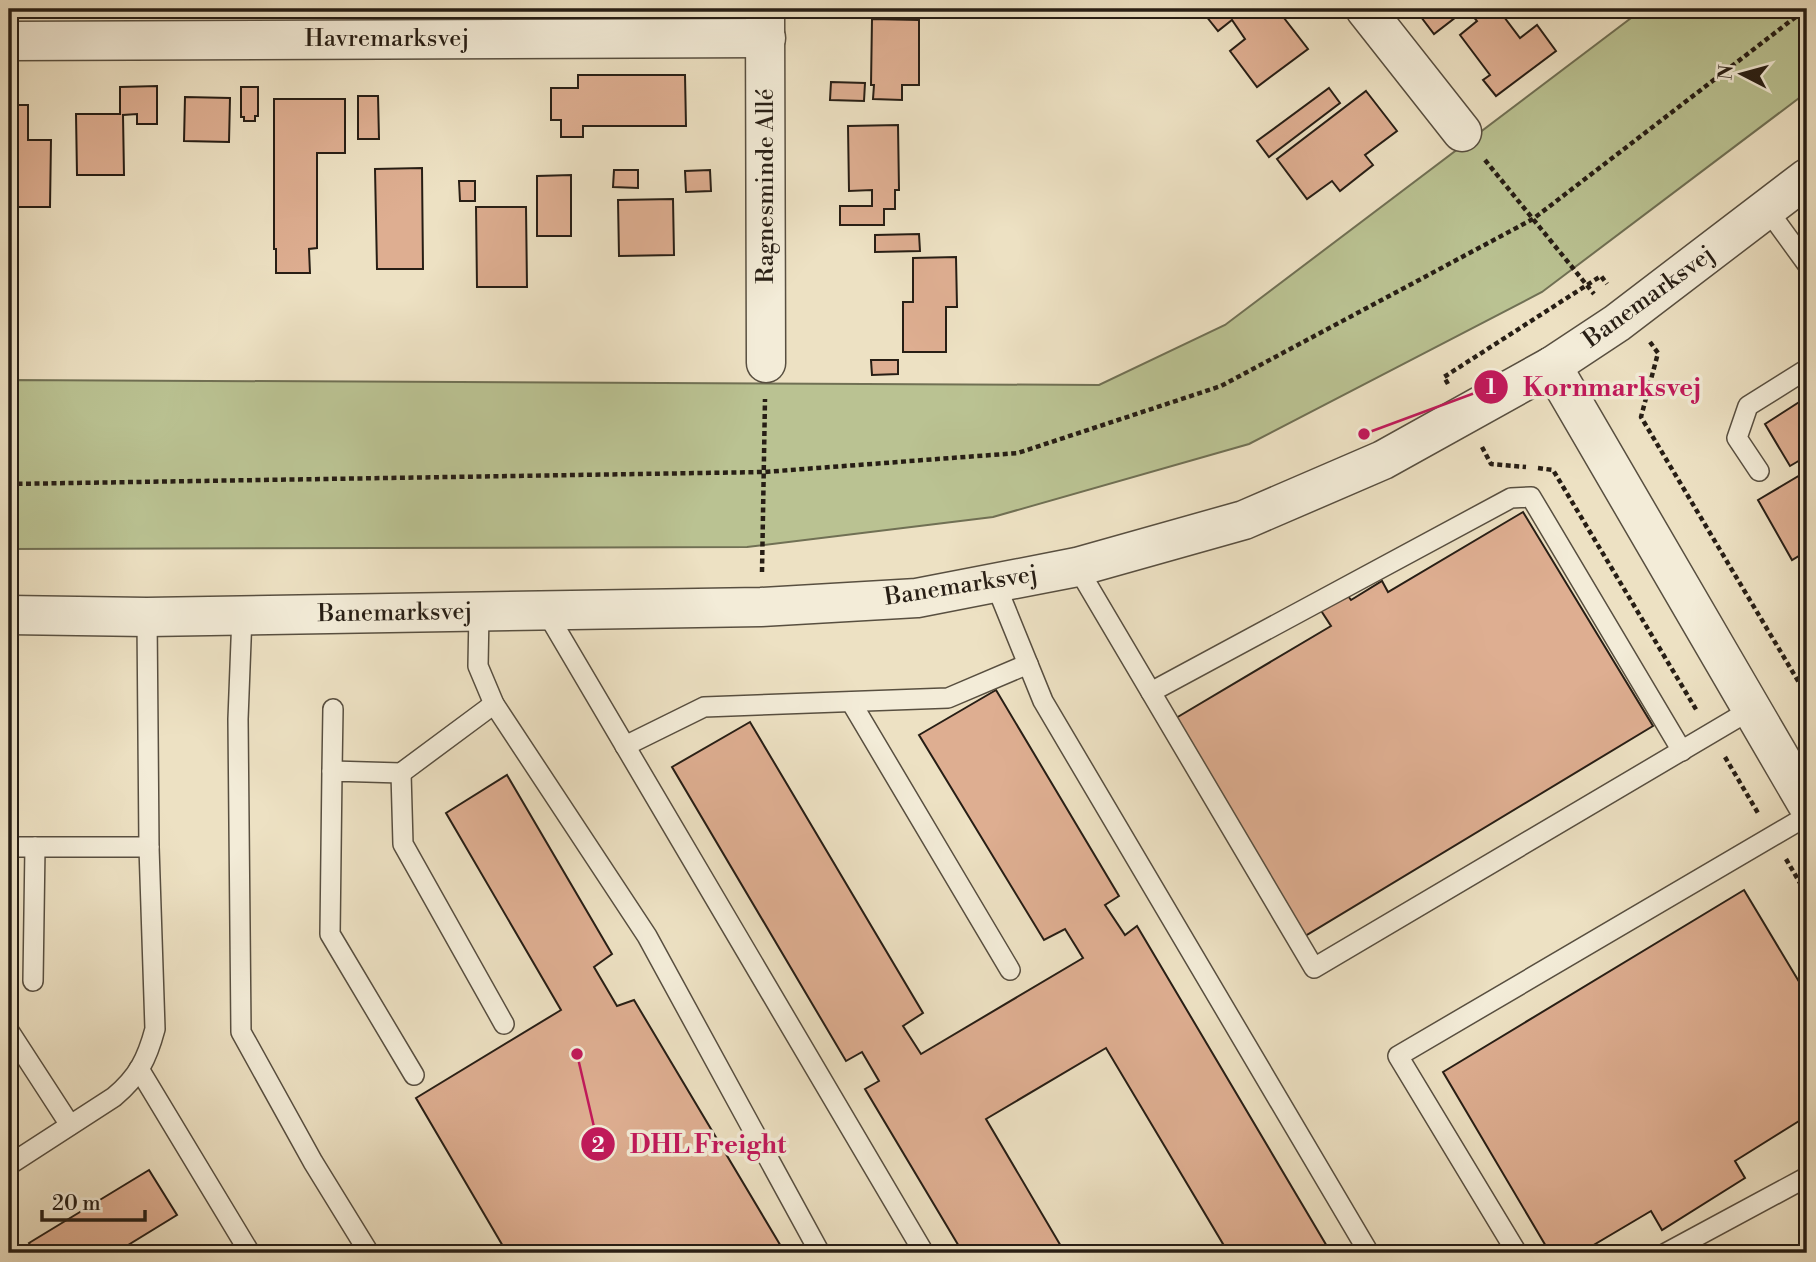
<svg xmlns="http://www.w3.org/2000/svg" width="1816" height="1262" viewBox="0 0 1816 1262" font-family="'Libre Bodoni',serif">
	<style>
		.green { fill: #bac292; stroke: #707054; stroke-width: 2 }
		.building { fill: #deae91; stroke: #271e15; stroke-width: 2 }
		.lines { fill: none; stroke-linecap: round; stroke-linejoin: round }
		.service-casing { stroke: #584f40; stroke-width: 22 }
		.minor-casing { stroke: #584f40; stroke-width: 41 }
		.tertiary-casing { stroke: #584f40; stroke-width: 41 }
		.path { stroke: #271e15; stroke-width: 4.5; stroke-dasharray: 5 3.5; stroke-linecap: butt }
		.service { stroke: #f3ecd8; stroke-width: 19 }
		.minor { stroke: #f3ecd8; stroke-width: 38 }
		.tertiary { stroke: #f3ecd8; stroke-width: 38 }
		.labels { text-anchor: middle; dominant-baseline: central; stroke-width: 7; stroke-linejoin: round; paint-order: stroke }
		.street-label { font-size: 24px; fill: #271e15; stroke: #f3ecd8 }
		.leader { fill: none; stroke: #c2185b; stroke-width: 2.5 }
		.callout-dot { fill: #c2185b; stroke: #f3ecd8; stroke-width: 2.5 }
		.mark-label { font-size: 21px; text-anchor: middle; font-weight: bold; fill: #fff }
		.callout-label { font-size: 26px; text-anchor: middle; font-weight: bold; fill: #c2185b; stroke: #f3ecd8; stroke-width: 7; stroke-linejoin: round; paint-order: stroke }
	</style>
	<rect width="100%" height="100%" fill="#ede1c3"/>
	<filter id="stains"><feTurbulence type="fractalNoise" baseFrequency=".00286" numOctaves="4"/><feColorMatrix values="0 0 0 0 .2 0 0 0 0 .09 0 0 0 0 .02 0 0 0 .5 -.17"/></filter>
	<radialGradient id="worn" r=".72"><stop offset=".6" stop-color="#630" stop-opacity="0"/><stop offset="1" stop-color="#630" stop-opacity=".3"/></radialGradient>
	<path class="green" d="M1643 9H1807V92L1542 292 1249 444 993 517 747 547 9 549V380L1099 385 1225 325Z"/>
	<g class="building">
		<path d="M871 9H915V18L871 17Z"/>
		<path d="M1215 9H1277L1308 49 1257 87 1230 51 1245 39 1232 20 1218 31 1206 16Z"/>
		<path d="M1425 9H1449L1456 17 1434 34 1421 17 1427 12Z"/>
		<path d="M1469 9H1498L1520 38 1537 25 1556 51 1496 96 1483 80 1490 75 1460 35 1477 21 1468 10Z"/>
		<path d="M872 19 919 20V85H902V100L873 99 874 85H871Z"/>
		<path d="M578 75H685L686 126H583V137H561V120H551V88H578Z"/>
		<path d="M831 82 865 83 864 101 830 100Z"/>
		<path d="M157 86V124H137V114L123 115 124 175H77L76 114H120V87Z"/>
		<path d="M241 87H258V116H255V121H244V117H241Z"/>
		<path d="M1329 88 1340 103 1269 157 1257 141Z"/>
		<path d="M1366 91 1397 131 1365 155 1373 165 1340 191 1332 181 1307 199 1277 159Z"/>
		<path d="M358 96H378L379 139H358Z"/>
		<path d="M185 97 230 98 229 142 184 141Z"/>
		<path d="M274 99H345V153H317V248L309 249 310 273H276V249H274Z"/>
		<path d="M9 105H28V140H51L50 207H16V192H13V170H9Z"/>
		<path d="M898 125 899 190H895V209H884V225H840V206H872V190L849 191 848 126Z"/>
		<path d="M422 168 423 269H377L375 169Z"/>
		<path d="M614 170H638V188L613 187Z"/>
		<path d="M710 170 711 191 686 192 685 171Z"/>
		<path d="M571 175V236H537V176Z"/>
		<path d="M459 181H475V201H460Z"/>
		<path d="M673 199 674 255 619 256 618 200Z"/>
		<path d="M476 207H526L527 287H477Z"/>
		<path d="M919 234 920 251 875 252V235Z"/>
		<path d="M956 257 957 307H946V352H903V302H913V258Z"/>
		<path d="M871 360H898V374L872 375Z"/>
		<path d="M1807 397V456L1790 466 1765 424Z"/>
		<path d="M1807 471V551L1792 560 1758 500Z"/>
		<path d="M1523 512 1653 726 1305 936 1176 718 1331 626 1318 606 1343 589 1351 600 1382 581 1388 592Z"/>
		<path d="M996 690 1119 896 1105 905 1125 935 1137 926 1331 1253H1207L1223 1244 1106 1048 986 1119 1065 1253H963L865 1089 879 1081 862 1052 846 1061 672 767 750 722 923 1013 903 1026 921 1054 1083 958 1065 929 1044 940 919 735Z"/>
		<path d="M507 775 612 954 594 967 617 1006 634 1000 785 1253H507L416 1098 561 1010 446 813Z"/>
		<path d="M1744 890 1807 995V1116L1735 1161 1745 1178 1662 1230 1651 1211 1580 1253H1550L1443 1072Z"/>
		<path d="M149 1170 177 1215 115 1253H35L29 1243Z"/>
	</g>
	<g class="lines">
		<g class="service-casing">
			<g id="service">
				<path d="M1767 209 1807 264"/>
				<path d="M1759 471 1737 438 1748 406 1807 369"/>
				<path d="M1077 567 1314 968 1752 709"/>
				<path d="M995 583 1043 701 1369 1253"/>
				<path d="M545 610 924 1253"/>
				<path d="M479 612 478 666 494 704 647 936 820 1253"/>
				<path d="M242 615 238 719 241 1032 313 1162 369 1253"/>
				<path d="M1151 692 1511 498 1531 497 1682 751"/>
				<path d="M851 702 1010 970"/>
				<path d="M625 746 704 707 948 698 1028 664"/>
				<path d="M332 771 333 709"/>
				<path d="M401 773 403 844 504 1024"/>
				<path d="M9 847H149"/>
				<path d="M33 981 35 847"/>
				<path d="M9 1031 70 1125"/>
				<path d="M139 1069 250 1253"/>
				<path d="M414 1075 330 934 332 771 401 773 494 704"/>
				<path d="M9 1165 114 1097C138 1077 147 1059 155 1029L149 847 147 617"/>
				<path d="M1517 1253 1398 1056 1807 816"/>
				<path d="M1666 1253 1807 1177"/>
			</g>
		</g>
		<g class="minor-casing">
			<g id="minor">
				<path d="M765 9 766 363"/>
				<path d="M1365 9 1462 132"/>
				<path d="M9 41 766 38"/>
				<path d="M1552 366 1807 804"/>
			</g>
		</g>
		<g class="tertiary-casing">
			<path id="tertiary" d="M9 615 147 617 761 607 917 598 1077 567 1244 520 1383 460 1552 366 1617 323 1807 178"/>
		</g>
		<g class="path">
			<path d="M1485 160 1594 294"/>
			<path d="M1650 342 1658 353 1641 417 1807 696"/>
			<path d="M1448 384 1444 377 1601 276 1607 284"/>
			<path d="M1482 447 1491 464 1526 467"/>
			<path d="M1538 468 1553 470 1697 711"/>
			<path d="M9 484 764 472 1018 453 1221 386 1533 219 1806 9"/>
			<path d="M762 572 765 399"/>
			<path d="M1725 757 1758 813"/>
			<path d="M1786 859 1807 895"/>
		</g>
		<use href="#service" class="service"/>
		<use href="#minor" class="minor"/>
		<use href="#tertiary" class="tertiary"/>
	</g>
	<g class="labels">
		<g class="street-label">
			<text x="387" y="39">Havremarksvej</text>
			<text transform="translate(766 186) rotate(-90)">Ragnesminde Allé</text>
			<text transform="translate(1649 297) rotate(-36)">Banemarksvej</text>
			<text transform="translate(961 586) rotate(-9)">Banemarksvej</text>
			<text transform="translate(395 613) rotate(-1)">Banemarksvej</text>
		</g>
	</g>
	<path class="leader" d="M1364 434L1491 387M577 1054L598 1144"/>
	<g class="callout-dot">
		<circle cx="1364" cy="434" r="7"/>
		<circle cx="577" cy="1054" r="7"/>
		<circle cx="1491" cy="387" r="18"/>
		<circle cx="598" cy="1144" r="18"/>
	</g>
	<g class="mark-label">
		<text x="1491" y="394">1</text>
		<text x="598" y="1152">2</text>
	</g>
	<g class="callout-label">
		<text x="1612" y="396">Kornmarksvej</text>
		<text x="708" y="1153">DHL Freight</text>
	</g>
	<rect width="1816" height="1262" fill="none" stroke="#ede1c3" stroke-width="35"/>
	<rect x="10" y="10" width="1795" height="1241" fill="none" stroke="#271e15" stroke-width="3.5"/>
	<rect x="18" y="18" width="1781" height="1227" fill="none" stroke="#271e15" stroke-width="2"/>
	<g transform="translate(1742 74) rotate(276)" stroke="#f3ecd8" stroke-width="5" paint-order="stroke">
	<path d="M0-5L12 26L0 18L-12 26Z" fill="#271e15"/>
	<text y="-10" font-size="19" font-weight="bold" text-anchor="middle" fill="#271e15">N</text>
	</g>
	<path d="M42 1210v10h103v-10" fill="none" stroke="#271e15" stroke-width="3.5"/>
	<text x="52" y="1210" font-size="21" fill="#271e15" stroke="#f3ecd8" stroke-width="5" paint-order="stroke">20 m</text>
	<rect width="100%" height="100%" filter="url(#stains)"/>
	<rect width="100%" height="100%" fill="url(#worn)"/>
</svg>
